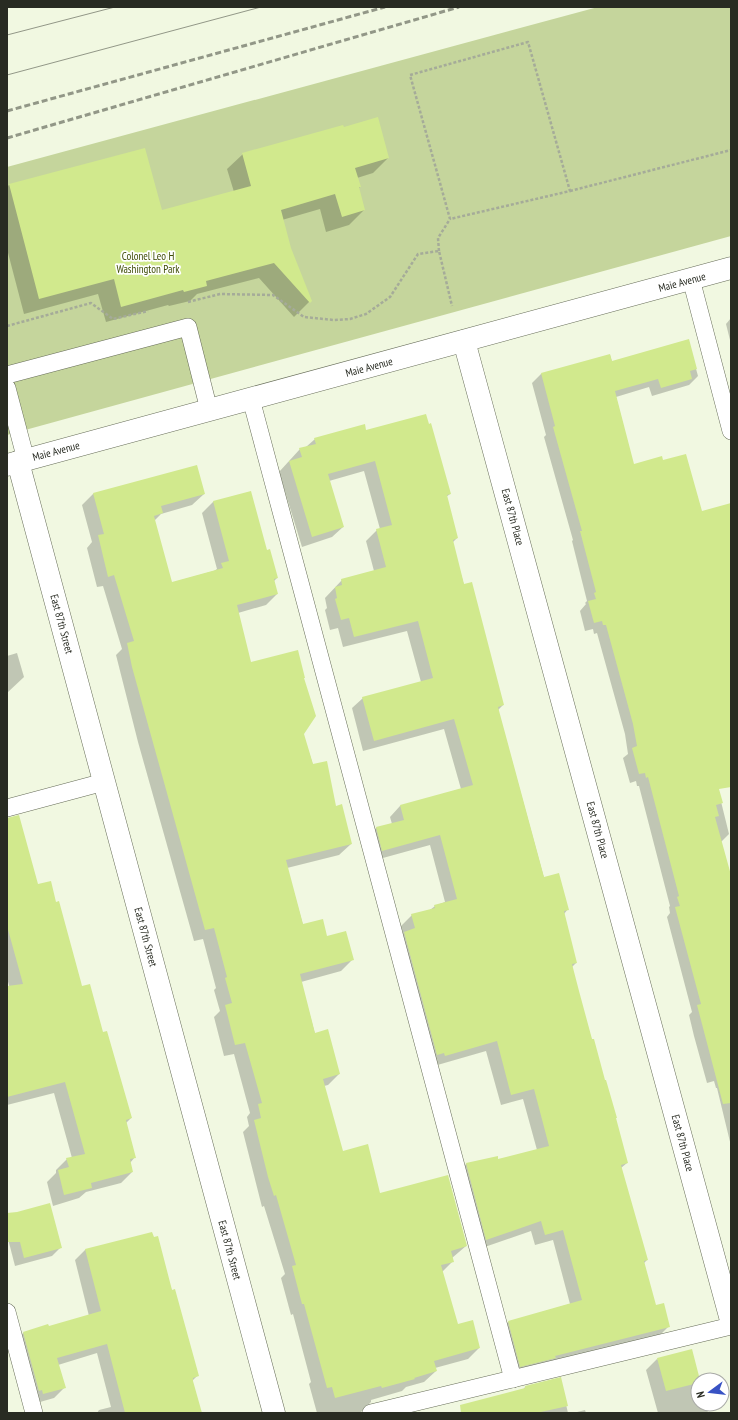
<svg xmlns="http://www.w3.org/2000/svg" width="738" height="1420" viewBox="0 0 738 1420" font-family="'PT Sans Narrow',sans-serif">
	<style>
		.green { fill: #c5d59c }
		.shadow { fill: #0003 }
		.building { fill: #d1e98d }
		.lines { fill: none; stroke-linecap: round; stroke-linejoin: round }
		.lane-casing { stroke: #676d59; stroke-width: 18 }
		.street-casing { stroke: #676d59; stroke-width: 23 }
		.secondary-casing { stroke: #676d59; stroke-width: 23 }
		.path { stroke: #a5ab99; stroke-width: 2.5; stroke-dasharray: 3 2; stroke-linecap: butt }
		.lane { stroke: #fff; stroke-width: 17 }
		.street { stroke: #fff; stroke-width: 22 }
		.secondary { stroke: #fff; stroke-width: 22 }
		.tram { stroke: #929787; stroke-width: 1 }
		.rail { stroke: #929787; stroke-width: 3; stroke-dasharray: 6 3; stroke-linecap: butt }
		.labels { text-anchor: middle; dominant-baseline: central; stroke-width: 3.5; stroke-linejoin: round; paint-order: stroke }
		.park-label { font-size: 11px; fill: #3d4b04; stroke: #fff }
		.street-label { font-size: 11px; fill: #282b22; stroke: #fff }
	</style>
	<rect width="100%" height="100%" fill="#f1f8e1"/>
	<path class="green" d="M598 7H731V236L7 435V167Z"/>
	<g class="shadow">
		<path d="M343 128 388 158 373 173 357 178 360 187 358 188 364 210 349 225 326 232 320 209 282 220 290 248 310 301 294 317 259 278 197 294 190 301 169 306 168 305 106 322 98 294 24 314 7 249V187L9 185 144 149 161 211 234 192 227 169 243 154Z"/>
		<path d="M731 318V344L726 324Z"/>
		<path d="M688 340 698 376 689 385 652 396 649 387 616 397 633 465 663 461 701 512 731 504V736L712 765 729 834 721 842 731 879V1146L717 1088H716L714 1081 707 1083 694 1036 689 1015 692 1012 667 917 670 913 669 907 670 906 639 786H637L636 781 630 783 623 758 628 754 625 734 597 633 594 634 593 629 585 631 580 611 586 604 585 603 587 601 572 541 573 540 544 437 546 435 532 383 541 374 610 355 612 362Z"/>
		<path d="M366 431 450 494 446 497 457 538 452 543 464 585 503 705 498 710 544 878 568 909 564 914 576 963 572 967 578 992 627 1163 621 1168 647 1260 644 1263 655 1306 669 1326 658 1337 510 1377 498 1332 508 1322 570 1304 553 1240 535 1245 531 1231 476 1250 456 1175 466 1164 497 1157 498 1161 537 1150 523 1099 501 1105 486 1051 434 1066 394 943 403 933 401 926 412 915 430 910 435 906 445 902 430 845 372 861 366 839 376 828 392 824 390 817 400 806 461 789 444 729 363 751 352 708 363 698 421 682 407 631 343 647 338 628 330 630 325 610 327 608 325 598 342 580 374 571 366 541 377 530 380 529 364 471 329 481 343 527 332 537 302 547 279 472 300 449 306 447 315 439Z"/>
		<path d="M250 492 266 552 277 578 274 581 277 594 266 605 238 613 250 663 303 678V734L313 765 335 807 351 844 339 855 287 868 303 925 327 937 353 959 341 971 301 982 315 1034 339 1074 328 1085 324 1086 342 1152 379 1195 466 1246 452 1258 453 1261 442 1272 457 1326 479 1348 468 1359 435 1368 436 1371 424 1382 406 1387 402 1391 371 1400V1402L360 1413H317L309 1384 311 1382 293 1314 291 1315 281 1278 285 1274 264 1206 262 1207 243 1132 249 1126 247 1117 250 1113 234 1054 224 1056 214 1017 220 1011 214 990 216 988 203 939 194 941 138 742 116 655 122 649 103 586 97 587 87 548 92 542 82 505 93 494H204L192 505 161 514 154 521 171 583 214 571 217 569 202 513 213 502Z"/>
		<path d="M17 653 24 677 7 693V656Z"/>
		<path d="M7 830 37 885 102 1033 131 1118 126 1123 135 1157 130 1163 132 1172 121 1183 86 1192 79 1198 53 1206 47 1182 56 1173V1170L67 1159 72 1158 54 1093 7 1105V1002L13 1000 7 978Z"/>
		<path d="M7 1220 61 1247 52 1256 15 1266 7 1235Z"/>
		<path d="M152 1234 172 1291 197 1376 192 1381 201 1413H97L99 1410 111 1407 97 1353 58 1365 65 1387 54 1398 33 1404 13 1344 23 1333 48 1328 89 1316 75 1260 85 1250Z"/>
		<path d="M657 1359 699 1380H698V1404H706L708 1413H658L646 1370Z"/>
		<path d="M560 1379 568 1413H470L523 1390 525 1387Z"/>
		<path d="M585 1410 586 1413H573Z"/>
	</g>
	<g class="building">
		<path d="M378 117 389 158 355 168 361 187H359L365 210 342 217 335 194 281 210 291 248 312 301 310 303 274 263 206 281 207 286 184 292 183 290 121 307 114 279 39 299 9 184 145 148 162 210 251 186 242 153 343 125 344 127Z"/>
		<path d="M689 339 697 369 690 371 692 379 661 388 658 379 615 391 634 464 662 456 663 460 686 454 702 511 731 503V787L719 789 723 803 716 805 719 816 715 817 731 875V1103L723 1104 697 1005 701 1004 675 907 680 906 677 897 679 896 648 777 646 778 645 773 639 774 632 748 637 746 633 724 606 625H603L602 621 594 623 588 601 596 599 594 593 596 592 580 531H582L553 427 555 426 541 373 610 354 612 361Z"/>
		<path d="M426 414 429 424 431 423 451 494 447 495 458 538 453 540 464 584 472 582 504 705 498 707 544 877 559 873 569 910 564 911 577 963 572 964 579 991 592 1039H594L605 1080H606L617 1118H616L628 1163 621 1165 648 1260 644 1261 656 1305 664 1303 670 1327 555 1356 556 1358 520 1367 508 1321 582 1300 563 1230 545 1235 541 1221 486 1240 466 1163 498 1156V1159L549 1146 534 1089 511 1095 497 1041 445 1056 444 1053 437 1055 404 932 415 928 411 914 435 908 434 905 457 899 440 835 382 851 376 827 404 820 400 805 473 785 454 719 374 741 362 697 433 678 418 621 354 637 349 618 341 620 335 599 337 598 335 587 342 585 341 579 386 567 376 529 392 525 375 461 328 474 344 527 312 537 289 461 302 457 299 448 316 444 314 438 365 424 366 430Z"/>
		<path d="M197 465 205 494 161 506 163 513 154 516 172 582 223 568 221 563 229 561 213 501 251 491 267 550 270 549 278 578 274 579 278 594 237 605 251 662 298 650 305 678H304L316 716 304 734 313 764 327 761 336 806 342 804 352 844 286 860 303 924 323 919 327 936 346 931 354 960 300 974 315 1033 328 1029 340 1074 323 1079 343 1151 368 1144 380 1193 448 1175 467 1246 451 1251 454 1262 441 1265 458 1324 473 1320 480 1348 434 1361 437 1371 414 1378 415 1379 382 1388 381 1386 335 1398 332 1387 327 1388 304 1304H302L292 1266 296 1265 276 1195 274 1196 268 1177 254 1120 261 1118 258 1104 262 1103 245 1043 235 1045 225 1005 232 1003 225 978 227 977 214 928 205 930 132 667 127 643 134 641 114 575 108 577 98 535 104 534 93 493Z"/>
		<path d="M19 815 38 884 51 881 56 902 59 901 81 982 82 986 90 984 103 1032 107 1031 132 1118 126 1120 136 1158 130 1159 133 1172 91 1183 92 1188 64 1195 58 1170 69 1167 66 1158 85 1154 65 1082 7 1097V986L23 984 7 926V818Z"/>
		<path d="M50 1203 62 1248 24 1258 20 1242H7V1213L17 1212Z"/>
		<path d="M152 1232 154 1237 158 1236 172 1290 175 1289 199 1376 193 1378V1381L202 1413H125L107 1344 57 1358 66 1388 43 1394 42 1390 39 1391 23 1332 48 1324 49 1326 101 1311 85 1249Z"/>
		<path d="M692 1349 700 1380H698V1383L666 1391 657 1358Z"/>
		<path d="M561 1377 568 1406 536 1413H461L460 1405 525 1388V1386Z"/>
	</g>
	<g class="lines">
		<g class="lane-casing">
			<g id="lane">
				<path d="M691 279 731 431"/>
				<path d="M7 375 188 327 209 410"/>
				<path d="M7 388 26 460"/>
				<path d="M251 399 513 1379"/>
				<path d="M7 808 104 782"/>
				<path d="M7 1312 34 1413"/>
				<path d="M371 1413 731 1326"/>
			</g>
		</g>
		<g class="street-casing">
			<g id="street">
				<path d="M464 341 731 1320"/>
				<path d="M18 462 274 1413"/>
			</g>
		</g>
		<g class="secondary-casing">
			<path id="secondary" d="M7 465 731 268"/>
		</g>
		<g class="path">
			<path d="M570 191 731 150"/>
			<path d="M439 251 438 238 450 219 410 75 528 42 570 191 450 219"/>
			<path d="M188 302 220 294 273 295 304 317 334 320 350 319 366 314 390 297 418 254 439 251 452 306"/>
			<path d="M7 326 91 303 113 319 148 311"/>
		</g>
		<use href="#lane" class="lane"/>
		<use href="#street" class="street"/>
		<use href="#secondary" class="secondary"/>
		<g class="tram">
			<path d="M7 35 115 7"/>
			<path d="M7 75 261 7"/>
		</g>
		<g class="rail">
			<path d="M7 111 385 7"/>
			<path d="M7 138 459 7"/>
		</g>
	</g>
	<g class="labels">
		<g class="park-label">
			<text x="148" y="256">Colonel Leo H<tspan x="148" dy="13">Washington Park</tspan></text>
		</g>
		<g class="street-label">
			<text transform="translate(682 282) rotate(-15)">Maie Avenue</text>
			<text transform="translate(369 367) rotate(-15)">Maie Avenue</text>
			<text transform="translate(56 451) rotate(-15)">Maie Avenue</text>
			<text transform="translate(513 517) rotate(75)">East 87th Place</text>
			<text transform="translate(62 624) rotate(75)">East 87th Street</text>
			<text transform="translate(598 830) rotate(75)">East 87th Place</text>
			<text transform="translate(146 937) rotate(75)">East 87th Street</text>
			<text transform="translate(683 1143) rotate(75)">East 87th Place</text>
			<text transform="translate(230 1250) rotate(75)">East 87th Street</text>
		</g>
	</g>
	<rect width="738" height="1420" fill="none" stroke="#282b22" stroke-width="16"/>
	<g transform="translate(710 1392) rotate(255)"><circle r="19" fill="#ffffff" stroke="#a9aaa7"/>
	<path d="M0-3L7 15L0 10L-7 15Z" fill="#3852c4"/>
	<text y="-6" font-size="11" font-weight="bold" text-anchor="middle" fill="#282b22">N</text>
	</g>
</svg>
